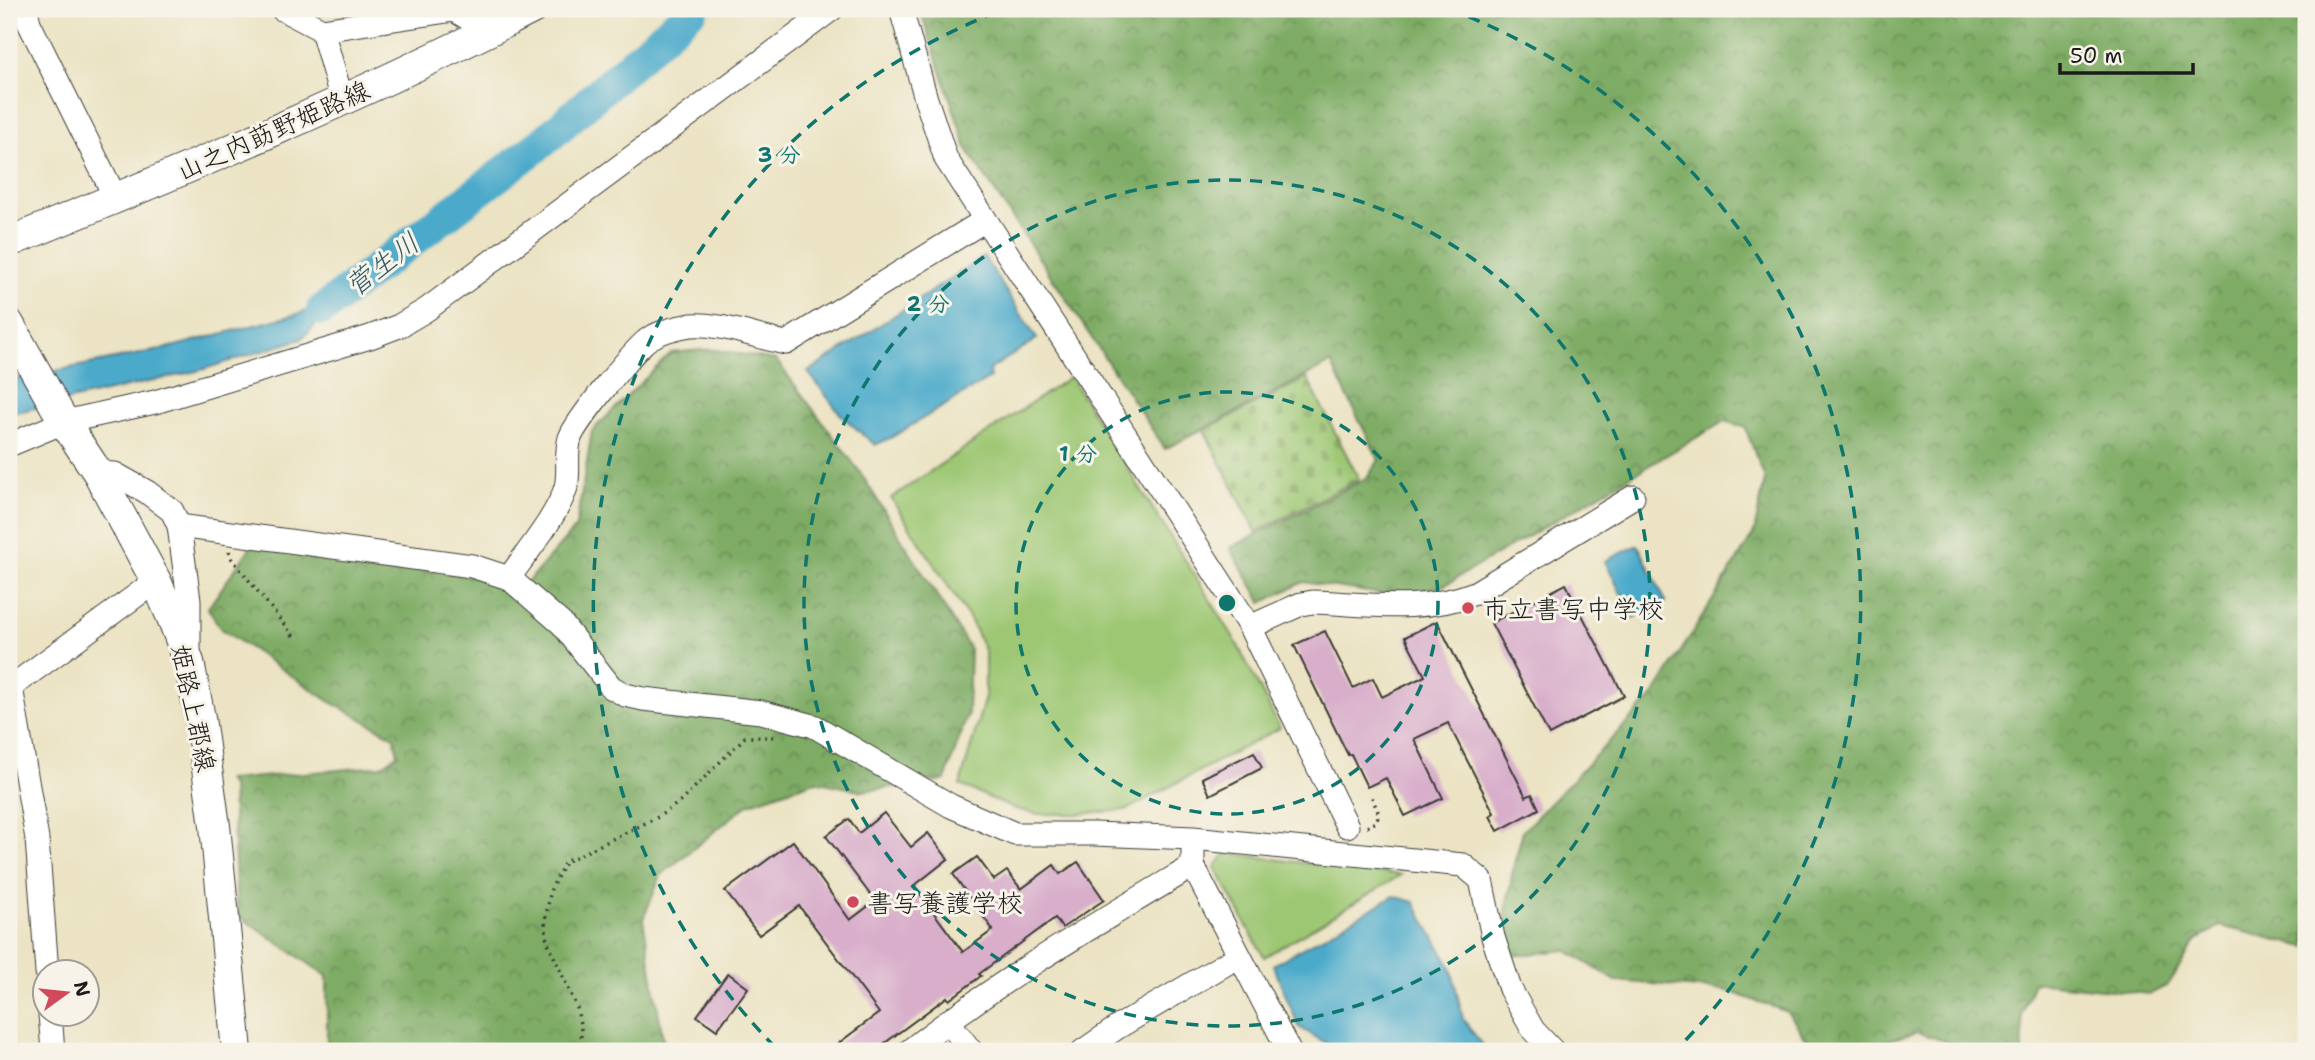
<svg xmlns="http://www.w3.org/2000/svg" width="2315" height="1060" viewBox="0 0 2315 1060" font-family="'Shantell Sans','Klee One',sans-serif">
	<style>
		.green { fill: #9dc773; stroke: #5c7248; stroke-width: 2 }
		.forest { fill: url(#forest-crowns); stroke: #4d6440; stroke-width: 2 }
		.cemetery { fill: url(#cemetery-stones); stroke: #5c7248; stroke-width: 2 }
		.water { fill: #4baaca; stroke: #346373; stroke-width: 2 }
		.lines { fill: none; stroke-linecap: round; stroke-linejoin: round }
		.river { stroke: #4baaca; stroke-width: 32 }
		.building { fill: #d8aecb }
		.minor-casing { stroke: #3b3a35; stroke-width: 25 }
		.major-casing { stroke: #3b3a35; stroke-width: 32 }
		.path { stroke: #3b3a35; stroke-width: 3.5; stroke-dasharray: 2 5; stroke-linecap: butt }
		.minor { stroke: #fff; stroke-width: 23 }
		.major { stroke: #fff; stroke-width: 30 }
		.ring { fill: none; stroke: #0f766e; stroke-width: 3.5; stroke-dasharray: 12 9 }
		.poi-dot { fill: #d1495b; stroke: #f7f3e8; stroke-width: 2.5 }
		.labels { text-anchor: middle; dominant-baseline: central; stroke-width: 6; stroke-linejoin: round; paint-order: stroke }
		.street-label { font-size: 26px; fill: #1c1c1c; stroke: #f7f3e8 }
		.poi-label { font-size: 26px; fill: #1c1c1c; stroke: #f7f3e8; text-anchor: start }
		.water-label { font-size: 28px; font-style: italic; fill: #315c6a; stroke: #f7f3e8 }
		.centre { fill: #0f766e; stroke: #f7f3e8; stroke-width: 3.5 }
		.ring-label { font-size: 21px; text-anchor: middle; font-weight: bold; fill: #0f766e; stroke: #f7f3e8; stroke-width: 6; stroke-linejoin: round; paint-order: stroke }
	</style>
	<defs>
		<pattern id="forest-crowns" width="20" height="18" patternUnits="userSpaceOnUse" patternTransform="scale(1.75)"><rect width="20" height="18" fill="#7eac65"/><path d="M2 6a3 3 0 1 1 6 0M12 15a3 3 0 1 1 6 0" fill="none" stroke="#668b52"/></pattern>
		<pattern id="cemetery-stones" width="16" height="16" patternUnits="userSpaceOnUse" patternTransform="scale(1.75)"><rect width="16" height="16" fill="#9dc773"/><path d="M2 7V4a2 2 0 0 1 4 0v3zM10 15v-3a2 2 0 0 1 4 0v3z" fill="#87aa63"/></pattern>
	</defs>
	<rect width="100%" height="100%" fill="#f7f3e8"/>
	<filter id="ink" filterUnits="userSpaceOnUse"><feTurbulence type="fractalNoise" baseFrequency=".0143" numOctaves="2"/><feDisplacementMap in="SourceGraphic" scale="14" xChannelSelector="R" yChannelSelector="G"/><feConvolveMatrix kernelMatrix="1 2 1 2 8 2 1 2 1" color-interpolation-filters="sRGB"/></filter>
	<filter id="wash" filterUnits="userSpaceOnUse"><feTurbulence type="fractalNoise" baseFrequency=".00686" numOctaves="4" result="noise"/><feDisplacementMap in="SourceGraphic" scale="28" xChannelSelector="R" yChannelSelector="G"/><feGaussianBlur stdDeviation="1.57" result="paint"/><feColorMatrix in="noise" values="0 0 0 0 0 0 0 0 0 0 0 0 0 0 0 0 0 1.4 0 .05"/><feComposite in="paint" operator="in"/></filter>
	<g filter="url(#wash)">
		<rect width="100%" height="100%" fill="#ebe3c3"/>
		<g class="green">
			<path d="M1070 377 1234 638 1280 728 1126 810 1079 814H1037L1015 809 960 785 985 697V652L971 621 891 498Z"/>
			<path d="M1226 853 1401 875 1264 957 1215 867Z"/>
		</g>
		<g class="forest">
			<path d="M920 9H2306V947L2220 926 2196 941 2168 985 2150 994 2034 982 2022 1014 2023 1051H1975L1917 1032 1851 1051H1815L1788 1012 1725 990 1616 981 1566 950 1512 956 1503 927 1514 864 1523 831 1654 695 1754 533 1765 479 1745 427 1725 421 1443 586 1394 596 1303 582 1262 603 1230 548 1367 478 1379 460 1331 363 1165 449 967 149Z"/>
			<path d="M710 349 776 360 860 472 970 649 968 713 945 780 862 791 815 781 748 804 661 875 643 919 665 1051H327V976L237 915 232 788 227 780 381 766 398 754 394 737 329 701 220 628 208 608 252 545 478 577 518 593 576 527 592 431 671 353Z"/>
		</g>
		<path class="cemetery" d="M1307 378 1359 479 1256 532 1204 430Z"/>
		<g class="water">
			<path d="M984 257 1037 339 989 370 990 378 892 437 875 445 842 416 808 372Z"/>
			<path d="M358 283 301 339 201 370 9 414V380L160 350 305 312Z"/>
			<path d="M1638 545 1666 602 1633 618 1605 561Z"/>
			<path d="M1394 896 1414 902 1451 967 1463 1019 1487 1051H1339L1299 1027 1273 965Z"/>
		</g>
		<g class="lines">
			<path class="river" d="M322 310 543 142 693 9"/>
		</g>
		<g id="blocks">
			<g class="building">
				<path d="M1566 584 1624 696 1549 735 1491 623Z"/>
				<path d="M1437 621 1526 797 1532 794 1539 809 1498 831 1490 816 1494 813 1448 723 1414 739 1443 798 1405 816 1386 778 1367 787 1351 754 1348 755 1294 645 1325 631 1353 688 1373 678 1382 697 1425 676 1405 637Z"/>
				<path d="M1254 752 1262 768 1210 795 1202 778Z"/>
				<path d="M884 813 911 847 928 833 948 859 914 886 963 952 993 930 953 874 977 857 994 880 1007 871 1021 889 1054 865 1060 874 1078 862 1104 900 1062 928 1055 918 979 974 981 976 949 1000 947 997 874 1051H828L879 1013 799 906 759 935 725 891 793 841 850 920 875 901 826 836 849 819 859 833Z"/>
				<path d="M728 973 748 988 717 1030 697 1016Z"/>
			</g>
		</g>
	</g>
	<g filter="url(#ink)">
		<use href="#blocks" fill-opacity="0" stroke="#3b3a35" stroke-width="2"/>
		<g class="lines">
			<g class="minor-casing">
				<g id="minor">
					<path d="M26 9 29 23 116 199"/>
					<path d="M282 9 322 30 454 10 489 31"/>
					<path d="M901 9 926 99 946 159 1250 627 1347 826"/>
					<path d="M322 30 342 100"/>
					<path d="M9 445 64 422 155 402 370 337 399 326 426 310 832 9"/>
					<path d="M98 473 115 474 147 492 172 511 179 526 189 600V652"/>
					<path d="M179 526 472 566 509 578 562 624 611 687 625 695 643 699 761 712 814 726 951 806 1015 834H1094L1193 838 1463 865 1481 880 1493 937 1510 989 1533 1030 1553 1051"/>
					<path d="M509 578C526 553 558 515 566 487 570 471 565 453 570 438 575 423 636 346 650 338 662 331 678 327 691 325 717 322 759 338 786 343L982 222 983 216"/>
					<path d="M1250 627 1301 604 1313 602C1367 604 1424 613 1475 593L1633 497"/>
					<path d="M1193 851V866L1289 1051"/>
					<path d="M47 972 37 839 11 687 156 581"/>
					<path d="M50 1014 53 1051"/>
					<path d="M948 1021 971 1051"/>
					<path d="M909 1051C998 981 1096 924 1193 866"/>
					<path d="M1083 1051 1118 1027 1239 956"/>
				</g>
			</g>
			<g class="major-casing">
				<g id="major">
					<path d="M9 242C186 170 362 96 532 9"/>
					<path d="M9 324 64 422 98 473 156 581 173 620 189 662 200 718 215 826 237 1051"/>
				</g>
			</g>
			<g class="path">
				<path d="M229 551 232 559 295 638"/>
				<path d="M1367 827 1376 822 1379 814 1370 793"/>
				<path d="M581 1051V1030L577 1008 547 941 545 921 551 889 565 862 658 817 681 801 745 737H773"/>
			</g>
			<use href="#minor" class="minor"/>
			<use href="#major" class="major"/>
		</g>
	</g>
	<g class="ring">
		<circle cx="1227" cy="603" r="211"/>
		<circle cx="1227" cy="603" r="423"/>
		<path d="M775 1047A634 634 0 0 1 1005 9M1449 9A634 634 0 0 1 1679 1047"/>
	</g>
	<g class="poi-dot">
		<circle cx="1468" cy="608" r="7"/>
		<circle cx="853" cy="902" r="7"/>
	</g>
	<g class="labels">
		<g class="street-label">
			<text transform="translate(273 130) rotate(-24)">山之内莇野姫路線</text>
			<text transform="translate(194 708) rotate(78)">姫路上郡線</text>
		</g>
		<g class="poi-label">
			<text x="1482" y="608">市立書写中学校</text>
			<text x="867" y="902">書写養護学校</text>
		</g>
		<g class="water-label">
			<text transform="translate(382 264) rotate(-37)">菅生川</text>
		</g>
	</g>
	<circle cx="1227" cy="603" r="10" class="centre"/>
	<g class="ring-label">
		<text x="779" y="162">3 分</text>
		<text x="928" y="311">2 分</text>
		<text x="1078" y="461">1 分</text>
	</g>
	<rect width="2315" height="1060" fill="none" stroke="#f7f3e8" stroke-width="35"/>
	<g transform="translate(66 993) rotate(75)"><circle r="33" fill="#f7f3e8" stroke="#9f9d96" stroke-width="2"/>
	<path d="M0-5L12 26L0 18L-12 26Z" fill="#d1495b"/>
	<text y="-10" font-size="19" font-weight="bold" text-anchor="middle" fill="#1c1c1c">N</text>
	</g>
	<path d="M2060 63v10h133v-10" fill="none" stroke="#1c1c1c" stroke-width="3.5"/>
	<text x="2070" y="63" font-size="21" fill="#1c1c1c" stroke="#f7f3e8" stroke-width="5" paint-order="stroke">50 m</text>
</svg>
